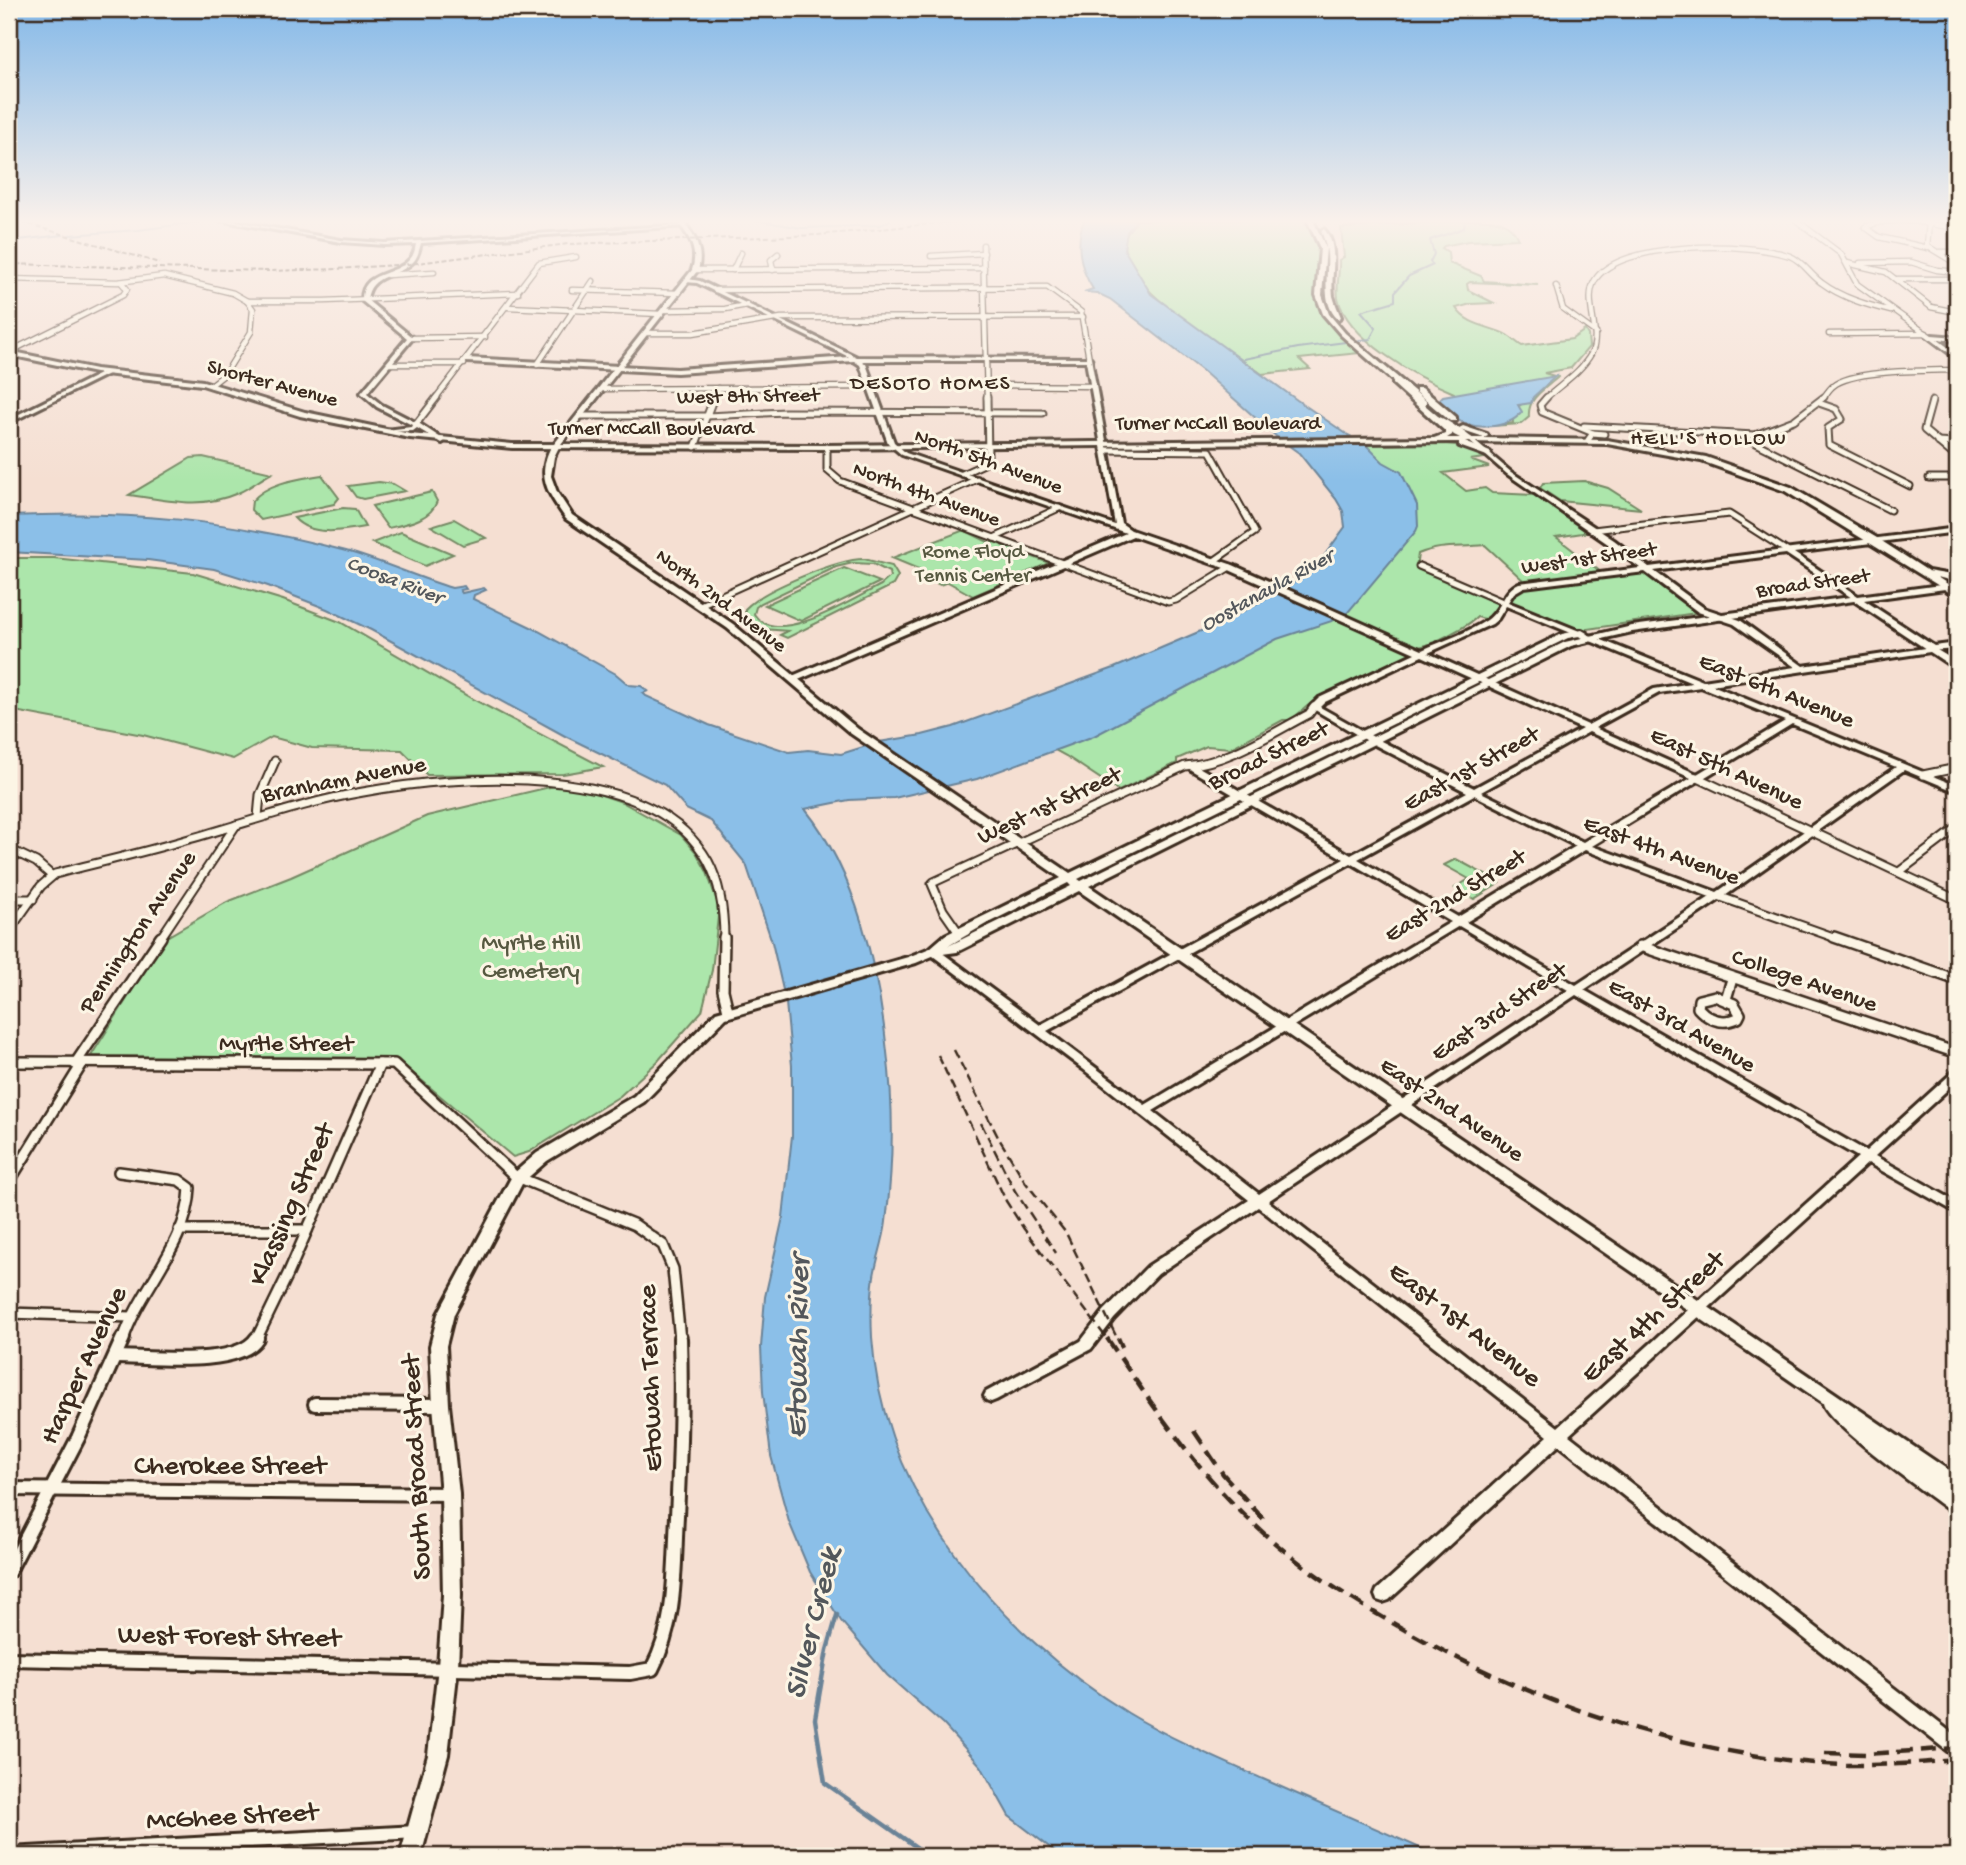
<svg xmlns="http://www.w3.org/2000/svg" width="1966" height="1865" viewBox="0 0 1966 1865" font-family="'Gochi Hand',sans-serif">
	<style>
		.green { fill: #ace6ab; stroke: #748864; stroke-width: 2; fill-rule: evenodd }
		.water { fill: #8bbfe8; stroke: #6b8397; stroke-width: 2 }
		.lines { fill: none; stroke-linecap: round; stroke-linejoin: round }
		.stream-far1 { stroke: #6b8397; stroke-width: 2 }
		.stream { stroke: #6b8397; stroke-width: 4.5 }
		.minor-far4-casing { stroke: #3b2a1e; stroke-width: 7 }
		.minor-far3-casing { stroke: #3b2a1e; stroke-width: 9 }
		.minor-far2-casing { stroke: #3b2a1e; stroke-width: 11 }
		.minor-far1-casing { stroke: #3b2a1e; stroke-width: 14 }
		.minor-casing { stroke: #3b2a1e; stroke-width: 18 }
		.tertiary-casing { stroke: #3b2a1e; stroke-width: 6 }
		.secondary-casing { stroke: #3b2a1e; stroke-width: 6 }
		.primary-casing { stroke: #3b2a1e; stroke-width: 6 }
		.minor-far4 { stroke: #fcf5e5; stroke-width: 4.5 }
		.minor-far3 { stroke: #fcf5e5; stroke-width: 5 }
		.minor-far2 { stroke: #fcf5e5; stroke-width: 7 }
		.minor-far1 { stroke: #fcf5e5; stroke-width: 9 }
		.minor { stroke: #fcf5e5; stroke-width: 12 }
		.tertiary { fill: #fcf5e5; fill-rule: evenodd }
		.secondary { fill: #fcf5e5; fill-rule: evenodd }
		.primary { fill: #fcf5e5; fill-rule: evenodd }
		.rail-far2 { stroke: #3b2a1e; stroke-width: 2; stroke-dasharray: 5 2.5; stroke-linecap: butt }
		.rail-far1 { stroke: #3b2a1e; stroke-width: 2.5; stroke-dasharray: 10 4.5; stroke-linecap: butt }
		.rail { stroke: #3b2a1e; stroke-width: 4.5; stroke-dasharray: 16 8; stroke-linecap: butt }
		.labels { text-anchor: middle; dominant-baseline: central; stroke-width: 6; stroke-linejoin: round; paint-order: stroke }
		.far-street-label { font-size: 21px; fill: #3b2a1e; stroke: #fcf5e5 }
		.far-neighbourhood-label { font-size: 21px; letter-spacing: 2px; fill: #3b2a1e; stroke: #fcf5e5 }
		.far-park-label { font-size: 21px; fill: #575941; stroke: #fcf5e5 }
		.far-water-label { font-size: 21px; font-style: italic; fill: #53575b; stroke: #fcf5e5 }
		.street-label { font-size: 24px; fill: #3b2a1e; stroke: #fcf5e5 }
		.park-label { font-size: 24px; fill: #575941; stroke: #fcf5e5 }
		.near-street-label { font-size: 28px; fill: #3b2a1e; stroke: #fcf5e5 }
		.near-water-label { font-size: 32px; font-style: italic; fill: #53575b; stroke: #fcf5e5 }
	</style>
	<rect width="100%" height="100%" fill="#f5dfd2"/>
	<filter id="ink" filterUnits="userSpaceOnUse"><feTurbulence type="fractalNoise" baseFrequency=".0143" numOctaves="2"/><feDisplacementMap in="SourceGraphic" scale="14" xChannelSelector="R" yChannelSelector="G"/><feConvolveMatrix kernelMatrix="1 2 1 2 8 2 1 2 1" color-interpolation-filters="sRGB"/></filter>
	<g filter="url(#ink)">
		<g class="green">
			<path d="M1137 220H1308L1319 244 1320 260 1316 263C1318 272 1315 281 1315 291 1318 319 1342 338 1360 353L1299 359 1310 369 1262 374C1229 349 1113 286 1125 238 1127 230 1133 226 1137 220Z"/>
			<path d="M1468 220C1490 220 1508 216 1518 239L1468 241 1444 246 1442 248 1448 252 1449 263 1481 276 1484 281 1538 285 1470 282 1467 284 1468 290 1494 303 1471 304 1456 308C1467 326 1491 326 1507 335 1512 338 1517 343 1522 346L1572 339 1585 330 1588 335 1589 347 1571 368 1544 373 1558 377C1545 389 1527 398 1529 417L1521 424 1491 426 1513 423V411L1524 402 1456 398 1454 393C1418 378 1347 339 1338 298 1336 286 1340 272 1339 260L1344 257 1341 228Z"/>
			<path d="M1408 444C1434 445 1464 439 1484 458L1470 460 1489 467 1443 473 1466 491 1485 488 1492 493 1534 495 1590 532 1556 537 1601 572 1525 582 1485 545C1461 548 1441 544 1418 554L1416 568 1499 602 1501 605 1497 613 1485 619 1477 617C1471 624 1429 647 1417 647L1411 655 1312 702 1291 720H1283L1231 748 1207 746 1184 756 1177 759V763L1119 791 1066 756 1024 733 1348 574 1395 506 1335 445Z"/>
			<path d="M203 457 272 473C260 479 250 488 238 493 199 510 168 500 129 495L191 458Z"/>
			<path d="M322 475 339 498 334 504 261 520 251 510 252 501C268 482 299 479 322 475Z"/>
			<path d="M1584 481 1608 488 1641 509 1560 501 1540 488 1543 483Z"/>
			<path d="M379 482 393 484 405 491 363 499 356 497 348 486Z"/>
			<path d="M432 492 437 501C431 520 406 524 388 528L372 506Z"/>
			<path d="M343 508 355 509 365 527C343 531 311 537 294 518Z"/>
			<path d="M454 519 486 538 463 545 431 526Z"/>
			<path d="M964 530 990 543 994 542 1049 563 973 596 948 582 940 585 915 573 921 570 892 558Z"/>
			<path d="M401 532 453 554 425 566 372 543Z"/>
			<path d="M9 558H54L193 573 283 600 340 622 471 698 603 767 563 774 427 775 402 750 312 748 272 737 233 759 143 735 9 710Z"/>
			<path d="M864 559 892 566 898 576 893 585 787 638 780 635 788 631 764 629 745 619V609C762 590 838 559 864 559ZM853 563 873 564 889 572 890 577 881 585C854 598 777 649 754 614L756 607 761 603 836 567Z"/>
			<path d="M844 568 880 582 801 621 765 605Z"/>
			<path d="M1643 572 1696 613 1581 630 1510 602 1515 591 1525 587Z"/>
			<path d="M554 786 587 790 622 802 681 835 696 852 707 872 719 908 712 970 702 1011 657 1062 620 1096 529 1152 513 1157 395 1058 91 1056 165 938 227 902 291 877 427 816Z"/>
			<path d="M1456 859 1495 880 1500 883 1474 899 1455 888 1469 879 1444 865Z"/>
		</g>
		<g class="water">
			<path d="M1084 220H1137L1127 232 1124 249 1151 294 1297 400 1348 435 1364 443 1383 462 1401 472 1417 505 1418 526 1416 531 1344 617 1277 639 1094 736 977 779 894 798 849 800 805 809C856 872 879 972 887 1052 894 1108 893 1166 886 1222 884 1240 877 1258 874 1276 871 1296 871 1317 872 1337 882 1495 998 1633 1128 1713 1171 1739 1218 1759 1263 1779 1322 1805 1380 1830 1438 1856H1061L1009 1816 981 1766 943 1724 887 1675 841 1621 810 1572 789 1522 771 1456 763 1392 761 1347 765 1297 783 1217 792 1136V1066L786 1003 772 942 746 864 711 821 686 809 665 785 565 736 371 630 327 609 268 586 214 569 148 560 9 552V516C130 510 229 520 346 551 382 561 416 577 452 588L464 586 466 589 460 590 462 593 484 588 486 590 474 595 473 599 533 628 616 674 629 685 641 686 648 691 643 693 646 696 709 725 789 752 808 750 841 754 879 742 922 735 953 727 1114 668 1229 619 1296 581 1321 560 1345 527 1343 511 1336 499 1299 453 1278 438 1204 372 1110 299 1097 293 1084 292 1093 289C1080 269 1075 243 1084 220Z"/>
			<path d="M1556 376 1533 397 1531 403 1518 405 1522 412C1507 430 1470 431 1454 417 1448 412 1444 405 1439 400L1443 396Z"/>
		</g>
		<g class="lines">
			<g class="stream-far1">
				<path d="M755 220 802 228 881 225 890 220"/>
				<path d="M69 235 138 230 214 220"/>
				<path d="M9 241 63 235"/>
				<path d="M1244 359 1298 348 1370 339 1376 328 1361 311 1395 301V292L1409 276 1433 265 1430 262 1434 254 1430 240 1464 228 1465 220"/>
			</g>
			<path class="stream" d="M837 1615 827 1650 815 1719 825 1783 929 1856"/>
			<g class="minor-far4-casing">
				<g id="minor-far4">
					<path d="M1796 220 1841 254 1857 284 1931 337"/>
					<path d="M1929 222 1927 246 1957 264"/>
					<path d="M983 245 987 399"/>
					<path d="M1928 248 1879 237 1865 227C1895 214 1926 224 1957 228"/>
					<path d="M1939 252H1957"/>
					<path d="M931 256 984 253"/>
					<path d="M1847 263 1886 272 1931 307 1951 311 1957 317"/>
					<path d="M1860 263 1911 262 1937 270 1957 272"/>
					<path d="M695 270 984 268"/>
					<path d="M733 270 741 253"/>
					<path d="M773 270 771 260 778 254"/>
					<path d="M387 275 434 272"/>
					<path d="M9 279 118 282 164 276 233 293 247 301 253 309 251 332 225 374 211 385"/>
					<path d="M1897 279H1957"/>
					<path d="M1556 286 1563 309 1596 333"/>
					<path d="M572 290 679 293"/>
					<path d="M715 290 1047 287 1081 312 1089 359"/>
					<path d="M247 301H324L518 293"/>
					<path d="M508 307 661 314"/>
					<path d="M665 310 725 309 747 305"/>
					<path d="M646 333H693L781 318 1083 317"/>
					<path d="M1829 334 1926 333"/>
					<path d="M410 338 485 337"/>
					<path d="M9 352 123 295 127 289 121 282"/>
					<path d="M389 364H464"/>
					<path d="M537 365 593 281"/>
					<path d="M986 385 1094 386"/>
					<path d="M601 389 872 387"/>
					<path d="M435 399 539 263 576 257"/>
					<path d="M714 399 718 388"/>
					<path d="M1545 399C1560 385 1581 372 1591 354 1603 332 1582 302 1595 280 1620 240 1750 242 1790 256 1803 261 1810 275 1822 283 1842 298 1867 305 1891 311"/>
					<path d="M1822 399C1826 395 1829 389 1833 386 1853 369 1929 371 1957 370"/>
				</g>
			</g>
			<g class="minor-far3-casing">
				<g id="minor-far3">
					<path d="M1547 397 1540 405 1542 412 1593 433"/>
					<path d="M1932 401 1924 430 1957 458"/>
					<path d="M1819 403 1836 409 1842 419 1828 428 1829 445 1910 486"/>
					<path d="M580 416H707L785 412 1043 413"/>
					<path d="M417 423 437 397"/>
					<path d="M1584 426 1755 435 1794 420 1824 397"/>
					<path d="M1742 436 1890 510"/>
					<path d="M1588 440 1593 433 1604 434"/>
					<path d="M1937 442 1957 443"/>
					<path d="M695 447 714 397"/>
					<path d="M827 447V470L840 481 1168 602 1176 600 1230 567"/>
					<path d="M1104 450 1210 451 1255 532 1214 561"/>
					<path d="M962 474 984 464 988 459 987 397"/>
					<path d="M1929 478H1957"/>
					<path d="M1593 530 1729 514 1787 551"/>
					<path d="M994 538 1059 508"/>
					<path d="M1419 566 1505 603"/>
					<path d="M700 605 977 479"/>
				</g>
			</g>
			<g class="minor-far2-casing">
				<g id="minor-far2">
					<path d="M1923 775 1957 768"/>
					<path d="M1696 777 1957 900"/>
					<path d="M258 817 260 795 275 761"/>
					<path d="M9 849 36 862 51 875"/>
					<path d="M1899 872 1957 828"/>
					<path d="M1718 896 1839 939"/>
					<path d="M9 899H33"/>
					<path d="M9 931 41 886 55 874C100 862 145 852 189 839 247 823 304 802 363 792 460 774 652 760 708 861 721 885 724 912 724 939"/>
					<path d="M959 933 943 910 932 884 934 882 1185 766C1228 763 1272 733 1309 714L1314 707"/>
					<path d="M160 939 236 825"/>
				</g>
			</g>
			<g class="minor-far1-casing">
				<g id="minor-far1">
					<path d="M724 937 723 990 728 1011"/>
					<path d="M1834 937 1957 980"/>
					<path d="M1640 946 1957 1053"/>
					<path d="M1715 996 1734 1004 1740 1014 1738 1018C1722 1025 1709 1020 1698 1008L1699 1000Z"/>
					<path d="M1726 999 1732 979"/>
					<path d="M9 1062 394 1064 515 1176 635 1225 663 1245 673 1269 680 1340"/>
					<path d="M75 1064 161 937"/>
					<path d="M119 1172 179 1180 190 1188C188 1244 140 1288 123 1340"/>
					<path d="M9 1182 82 1064"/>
					<path d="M179 1230H307"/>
					<path d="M9 1313 131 1317"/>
					<path d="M256 1340 288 1274 380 1064"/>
				</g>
			</g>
			<g class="minor-casing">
				<g id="minor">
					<path d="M116 1357C149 1357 238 1368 257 1338"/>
					<path d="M315 1404 441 1405"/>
					<path d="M9 1489 450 1494"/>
					<path d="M9 1571 78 1438 123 1338"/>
					<path d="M9 1659 630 1673 652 1669C677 1622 674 1568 677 1516 680 1457 682 1397 680 1338"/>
					<path d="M9 1854 417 1832"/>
				</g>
			</g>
			<g class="tertiary-casing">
				<g id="tertiary">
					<path d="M219 220H229L341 240 385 243 684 225 686 226 421 243C419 250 418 258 412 263 396 278 370 273 367 300L413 338 367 393 382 405 415 422H419L420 424 444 440 445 441 442 443 417 428 413 431 386 432V430L411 427 412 425 377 407 361 393 407 338 362 301C361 270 395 277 410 259 414 255 415 249 416 244L385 245 341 242Z"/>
					<path d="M688 279 700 281 857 357 1091 358 1121 523 1131 530 1233 565 1422 650C1442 641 1469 632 1487 620 1502 610 1502 591 1519 583L1640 568 1608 544 1507 474 1469 441V439L1471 438 1511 472 1614 540 1649 567 1957 528V532L1794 553 1858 596V600H1855L1786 554 1654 571 1704 608 1740 620 1803 666 1932 647 1957 662V668H1954L1930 652 1712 685 1957 786V792L1904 770 1722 898 1584 990 1866 1151 1953 1072 1957 1071V1081L1875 1156 1957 1202V1213L1868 1163 1569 1435 1957 1737V1756L1951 1754 1559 1445 1389 1600 1383 1602 1377 1600 1375 1595 1377 1590 1548 1436 1258 1207 1158 1274 1114 1319 1091 1349 996 1400 991 1402 986 1400 984 1396 986 1392 1081 1341 1104 1311 1148 1266 1249 1200 1083 1069 929 953 928 951 929 949H937L1040 1025 1344 859 1191 770 1189 768 1191 766H1197L1351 855 1467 792 1371 743 1310 707 1319 698 1415 653 1227 569 1133 536 796 681H790V677L1126 533 902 455 888 443 860 365 854 361 677 373 467 362 464 360 467 358 677 369 849 357 697 283 686 282ZM862 361H1086L1115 525 906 453 894 442 866 364ZM1645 572 1698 612 1734 624 1795 667 1703 681 1508 602 1514 593 1524 587ZM1506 606 1692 683 1654 689 1588 725 1428 653 1492 624 1498 619ZM1422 656 1582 729 1474 788 1377 739 1320 707 1325 702ZM1701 687 1785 721 1697 774 1595 728 1659 693ZM1792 724 1896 767 1717 892 1592 846ZM1589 732 1691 778 1583 842 1481 792ZM1474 795 1576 846 1458 917 1358 859ZM1585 850 1710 897 1576 985 1466 922ZM1351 863 1451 922 1145 1105 1047 1031ZM1459 926 1568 990 1259 1194 1153 1111ZM1576 995 1858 1157 1558 1427 1268 1201Z"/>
					<path d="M1932 335 1957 337V341L1937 339 1957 354V359L1928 337Z"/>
					<path d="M106 371 109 373 108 374 9 423V419Z"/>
				</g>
			</g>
			<g class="secondary-casing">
				<g id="secondary">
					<path d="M1307 220H1313L1326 248 1322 295 1329 314 1345 333 1426 401V405H1420L1341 335 1323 314 1316 295 1320 248Z"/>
					<path d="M1324 229C1340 246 1330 275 1333 296 1335 303 1338 310 1341 317L1338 319C1320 303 1329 274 1327 253 1326 245 1324 238 1321 231Z"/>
					<path d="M1416 388H1422L1456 417V421H1450L1416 392Z"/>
					<path d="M1436 416C1444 417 1467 434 1475 440L1468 442 1454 435 1436 420Z"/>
					<path d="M552 445 559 447 554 457 551 476 557 492 572 515 733 624 858 729 1070 873 1562 634 1582 630 1587 633 1585 635 1568 638 1078 879 1081 881 1565 642 1632 626 1948 584 1949 586 1945 589 1864 600 1934 646 1957 643V649L1929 651 1854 601 1632 632 1571 646 1089 886 1957 1476V1494L1952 1492 1957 1496V1514L1951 1512C1929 1495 1825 1422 1823 1403L1079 891 957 952 935 955 916 963 726 1018 644 1102 547 1161 523 1182 454 1314 446 1346 449 1405 459 1494 461 1595 458 1667 448 1755 421 1856H400L428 1755 438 1667 443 1595 441 1494 433 1405 430 1346 438 1314 513 1174 537 1153 634 1096 716 1012 908 957 930 948 945 935 1061 878 850 733 727 628 566 519C548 493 535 476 552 445ZM1068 883 1071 886 948 946 986 924Z"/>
				</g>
			</g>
			<g class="primary-casing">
				<path id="primary" d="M677 220H683C694 236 704 250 698 270L561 444 827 445 1434 438 1445 434V431L1393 384V382L1397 379 1400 381 1399 383 1452 428V435L1447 438H1484L1460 430 1459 428 1463 426 1487 434 1488 436 1484 438 1607 440 1706 457 1791 487 1877 538 1928 571 1957 576V582L1937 577 1957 590V597L1785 491 1701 461 1607 444 1465 442 1490 452 1491 454 1487 456 1459 446V442H1448L827 449 512 448 410 438 300 416 202 385 96 373 9 355V351L96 369 203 381 305 412 410 434 512 444H554L692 270C699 249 688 236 677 220Z"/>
			</g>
			<use href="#minor-far4" class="minor-far4"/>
			<use href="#minor-far3" class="minor-far3"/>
			<use href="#minor-far2" class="minor-far2"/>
			<use href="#minor-far1" class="minor-far1"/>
			<use href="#minor" class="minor"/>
			<use href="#tertiary" class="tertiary"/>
			<use href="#secondary" class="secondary"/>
			<use href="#primary" class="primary"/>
			<g class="rail-far2">
				<path d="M15 220 159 263"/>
				<path d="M9 264 268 271 337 269 409 264 568 244 818 235 971 220"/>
			</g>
			<g class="rail-far1">
				<path d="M954 1050 998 1137 1026 1183 1066 1233 1118 1340"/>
				<path d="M938 1055 1006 1201 1024 1229 1108 1340"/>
				<path d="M981 1123 1015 1191 1056 1253"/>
			</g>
			<g class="rail">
				<path d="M1107 1338C1152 1405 1198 1473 1258 1528 1302 1569 1353 1601 1405 1630 1529 1700 1662 1747 1804 1762 1855 1768 1906 1764 1957 1760"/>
				<path d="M1118 1338 1122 1347"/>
				<path d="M1194 1431 1223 1474 1265 1521"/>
				<path d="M1825 1753 1866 1754 1957 1748"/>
			</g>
		</g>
	</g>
	<linearGradient id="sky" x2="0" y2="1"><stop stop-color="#83b8e8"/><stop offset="0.46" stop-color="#faf1eb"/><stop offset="1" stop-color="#faf1eb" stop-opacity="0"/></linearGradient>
	<rect width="1966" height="481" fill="url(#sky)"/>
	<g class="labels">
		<g class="far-street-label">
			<text transform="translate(272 385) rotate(15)">Shorter Avenue</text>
			<text transform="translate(748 398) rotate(-1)">West 8th Street</text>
			<text x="1218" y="425">Turner McCall Boulevard</text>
			<text x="651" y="430">Turner McCall Boulevard</text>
			<text transform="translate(988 463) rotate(20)">North 5th Avenue</text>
			<text transform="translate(926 496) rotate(20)">North 4th Avenue</text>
			<text transform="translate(1589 560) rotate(-8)">West 1st Street</text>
			<text transform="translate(1813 585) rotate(-8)">Broad Street</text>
			<text transform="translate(720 602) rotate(37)">North 2nd Avenue</text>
		</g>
		<g class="far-neighbourhood-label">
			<text x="931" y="385">DESOTO HOMES</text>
			<text x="1709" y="440">HELL'S HOLLOW</text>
		</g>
		<g class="far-park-label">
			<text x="973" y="553">Rome Floyd<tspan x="973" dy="24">Tennis Center</tspan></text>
		</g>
		<g class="far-water-label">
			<text transform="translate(394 582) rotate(21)">Coosa River</text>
			<text transform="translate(1268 592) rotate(-29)">Oostanaula River</text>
		</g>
		<g class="street-label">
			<text transform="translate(1776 692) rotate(22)">East 6th Avenue</text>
			<text transform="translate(1269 757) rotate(-26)">Broad Street</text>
			<text transform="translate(1472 770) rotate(-29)">East 1st Street</text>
			<text transform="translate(1726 770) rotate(25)">East 5th Avenue</text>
			<text transform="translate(344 781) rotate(-11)">Branham Avenue</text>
			<text transform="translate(1050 807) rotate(-25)">West 1st Street</text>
			<text transform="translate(1661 852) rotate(20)">East 4th Avenue</text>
			<text transform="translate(1456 897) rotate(-31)">East 2nd Street</text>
			<text transform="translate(139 933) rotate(-56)">Pennington Avenue</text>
			<text transform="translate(1804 982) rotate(19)">College Avenue</text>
			<text transform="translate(1500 1013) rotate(-34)">East 3rd Street</text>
			<text transform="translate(1681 1027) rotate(30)">East 3rd Avenue</text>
			<text x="286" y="1045">Myrtle Street</text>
			<text transform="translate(1451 1111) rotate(34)">East 2nd Avenue</text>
		</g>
		<g class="park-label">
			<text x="531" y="944">Myrtle Hill<tspan x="531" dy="28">Cemetery</tspan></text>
		</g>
		<g class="near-street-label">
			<text transform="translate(293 1205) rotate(-66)">Klassing Street</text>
			<text transform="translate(1654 1318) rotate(-42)">East 4th Street</text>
			<text transform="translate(1464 1326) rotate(38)">East 1st Avenue</text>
			<text transform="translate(85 1366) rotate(-65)">Harper Avenue</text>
			<text transform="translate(652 1378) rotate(-92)">Etowah Terrace</text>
			<text x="230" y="1467">Cherokee Street</text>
			<text transform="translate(418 1467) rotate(-93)">South Broad Street</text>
			<text transform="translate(229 1638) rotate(1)">West Forest Street</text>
			<text transform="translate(232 1818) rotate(-3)">McGhee Street</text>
		</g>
		<g class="near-water-label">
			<text transform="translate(800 1347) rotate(-89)">Etowah River</text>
			<text transform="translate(815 1624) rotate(-76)">Silver Creek</text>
		</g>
	</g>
	<rect width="1966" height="1865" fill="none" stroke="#fcf5e5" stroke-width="35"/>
	<rect x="18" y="18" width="1931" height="1830" fill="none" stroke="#3b2a1e" stroke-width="2.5" filter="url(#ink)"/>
</svg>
